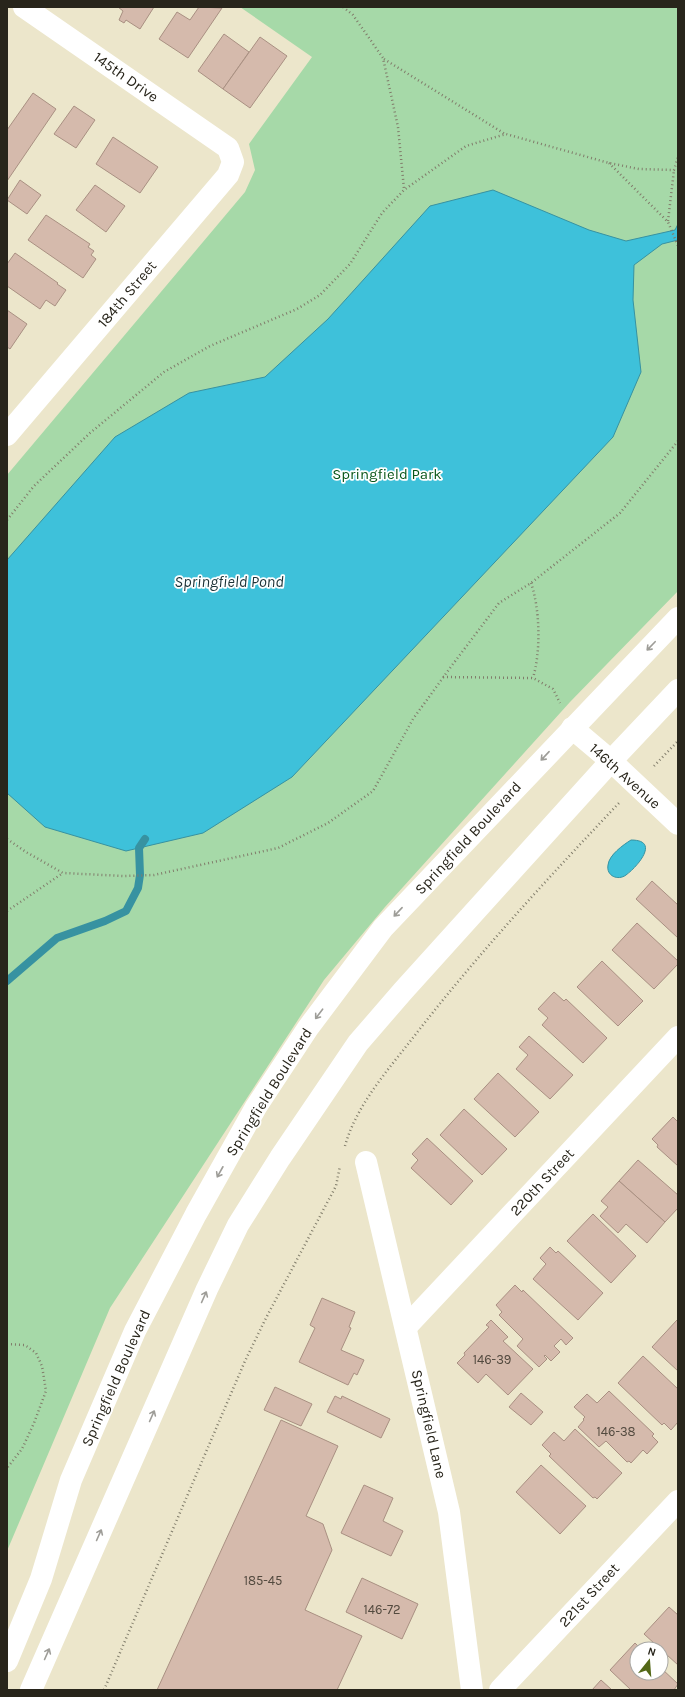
<svg xmlns="http://www.w3.org/2000/svg" width="685" height="1697" viewBox="0 0 685 1697" font-family="Karla,sans-serif">
	<style>
		.green { fill: #a6d9a8 }
		.water { fill: #3ec1da; stroke: #3792a1 }
		.lines { fill: none; stroke-linecap: round; stroke-linejoin: round }
		.stream { stroke: #3792a1; stroke-width: 8 }
		.building { fill: #d5baac; stroke: #a99082 }
		.path { stroke: #817d6b; stroke-width: 2.5; stroke-dasharray: 1 3; stroke-linecap: butt }
		.minor { stroke: #fff; stroke-width: 22 }
		.tertiary { stroke: #fff; stroke-width: 22 }
		.oneway { stroke: #9e9d98 }
		.labels { text-anchor: middle; dominant-baseline: central; stroke-width: 3.5; stroke-linejoin: round; paint-order: stroke }
		.number-label { font-size: 13px; fill: #534a3f }
		.street-label { font-size: 15px; fill: #28251b; stroke: #fff }
		.park-label { font-size: 15px; fill: #09561a; stroke: #fff }
		.water-label { font-size: 16px; font-style: italic; fill: #1d3338; stroke: #fff }
	</style>
	<rect width="100%" height="100%" fill="#ece6cb"/>
	<path class="green" d="M240 7H678V591L570 702 385 907 324 980 110 1308 7 1551V475L245 192 255 170 249 144 312 57Z"/>
	<g class="water">
		<path d="M493 190 589 230 626 241 675 230 678 224V240L662 244 634 265 633 300 641 372 613 437 292 777 203 833 126 851 45 827 7 793V560L115 437 189 393 265 377 328 319 430 206Z"/>
		<path d="M631 840C661 840 637 867 626 875 618 881 606 876 608 865 609 855 623 845 631 840Z"/>
	</g>
	<g class="lines">
		<path class="stream" d="M7 981 57 938 105 921 126 911 138 888 140 875 139 848 145 839"/>
	</g>
	<g class="building">
		<path d="M118 7H154L140 29 126 20 124 23 119 20 123 11Z"/>
		<path d="M199 7 222 8 188 58 159 39 177 12 190 20Z"/>
		<path d="M224 34 249 52 223 89 198 71Z"/>
		<path d="M260 37 287 56 250 108 223 89Z"/>
		<path d="M33 93 56 109 7 181V130Z"/>
		<path d="M74 106 95 120 76 148 54 134Z"/>
		<path d="M113 137 158 167 140 193 96 164Z"/>
		<path d="M20 180 41 195 27 214 7 200Z"/>
		<path d="M95 185 125 206 106 232 76 210Z"/>
		<path d="M46 215 90 244 88 247 94 251 91 255 96 259 83 278 28 240Z"/>
		<path d="M15 253 58 283 57 284 66 290 55 306 46 300 40 309 7 286V264Z"/>
		<path d="M7 310 27 324 10 349 7 347Z"/>
		<path d="M652 881 678 905V938L636 899Z"/>
		<path d="M637 923 678 961V964L654 989 612 950Z"/>
		<path d="M602 961 643 1001 618 1026 577 987Z"/>
		<path d="M554 992 564 1001 566 999 607 1038 583 1063 542 1025 548 1018 538 1009Z"/>
		<path d="M529 1036 573 1075 550 1099 516 1069 528 1055 519 1047Z"/>
		<path d="M498 1073 539 1112 515 1137 474 1099Z"/>
		<path d="M464 1109 507 1149 482 1175 440 1135Z"/>
		<path d="M673 1117 678 1122V1166L657 1147 658 1145 652 1139Z"/>
		<path d="M427 1138 473 1181 451 1205 411 1168 418 1160 412 1154Z"/>
		<path d="M638 1160 678 1195V1208L665 1222 619 1181Z"/>
		<path d="M619 1181 665 1222 647 1243 626 1224 618 1233 600 1216 608 1207 601 1201Z"/>
		<path d="M593 1214 636 1256 611 1283 567 1241Z"/>
		<path d="M550 1247 556 1253 558 1251 603 1293 578 1320 533 1279 546 1264 540 1258Z"/>
		<path d="M515 1285 522 1292 523 1290 573 1338 566 1345 561 1339 554 1346 560 1352 551 1361 545 1355 544 1356 547 1359 539 1367 517 1346 523 1339 499 1315 502 1312 496 1305Z"/>
		<path d="M322 1298 355 1312 349 1327 351 1328 341 1350 364 1360 357 1375 354 1373 348 1385 299 1362 315 1328 310 1325Z"/>
		<path d="M491 1320 508 1337 503 1341 533 1369 508 1395 486 1374 478 1383 457 1363 465 1355 464 1353 489 1327 486 1325Z"/>
		<path d="M677 1320 678 1321V1371L652 1347Z"/>
		<path d="M643 1356 678 1389V1422L671 1430 664 1423 662 1425 618 1383Z"/>
		<path d="M275 1387 312 1404 301 1426 264 1410Z"/>
		<path d="M609 1391 654 1434 652 1436 658 1442 647 1454 643 1450 631 1463 629 1461 627 1462 606 1441 599 1447 578 1427 584 1420 583 1419 585 1417 574 1407 587 1394 597 1403Z"/>
		<path d="M521 1393 543 1412 531 1425 509 1407Z"/>
		<path d="M335 1396 341 1399 342 1396 390 1419 381 1438 327 1412Z"/>
		<path d="M281 1420 338 1446 306 1516 323 1524 332 1550 305 1610 362 1636 337 1690H157Z"/>
		<path d="M575 1429 622 1473 597 1499 595 1497 593 1498 549 1456 551 1454 542 1445 554 1432 564 1441Z"/>
		<path d="M541 1465 586 1506 560 1534 516 1492Z"/>
		<path d="M364 1485 393 1498 383 1521 403 1531 391 1556 341 1533Z"/>
		<path d="M362 1578 418 1604 402 1639 346 1612Z"/>
		<path d="M669 1607 678 1615V1665L644 1634Z"/>
		<path d="M635 1643 641 1649H637V1673H661V1668L678 1684 674 1690H631L610 1670Z"/>
		<path d="M601 1680 612 1690H592Z"/>
	</g>
	<g class="lines">
		<g class="path">
			<path d="M343 7 353 15 383 58 398 127 404 189"/>
			<path d="M384 59 505 134"/>
			<path d="M609 163 668 222 678 246"/>
			<path d="M668 221 674 170"/>
			<path d="M7 520 34 486 90 433 164 372 210 346 297 309 320 295 350 264 382 213 404 190 466 146 506 134 609 163 639 169 674 170 678 157"/>
			<path d="M531 583C540 609 541 651 533 678"/>
			<path d="M443 677 533 678 553 689 560 703"/>
			<path d="M654 766 678 741"/>
			<path d="M7 839 26 852 63 873 123 876 154 875 278 848 328 823 373 791 413 719 450 668 499 603 531 583 620 513 678 441"/>
			<path d="M7 911 63 873"/>
			<path d="M345 1146C356 1106 387 1071 412 1039 476 956 547 879 619 803"/>
			<path d="M7 1344 25 1345 36 1353 42 1366 46 1391 34 1423 22 1449 7 1468"/>
			<path d="M104 1690 245 1361 266 1318 336 1186 340 1166"/>
		</g>
		<g class="minor">
			<path d="M7 435 228 175 233 162 228 148 24 7"/>
			<path d="M572 728 611 761 678 824"/>
			<path d="M366 1162 449 1512 472 1690"/>
			<path d="M406 1327 678 1037"/>
			<path d="M500 1690 678 1501"/>
		</g>
		<g class="tertiary">
			<path d="M7 1661 41 1579 71 1480 135 1331 196 1214 256 1107 308 1028 383 928 678 618"/>
			<path d="M31 1690 207 1289 238 1225 280 1158 358 1043 403 991 611 761 678 690"/>
		</g>
	</g>
	<defs><path id="oneway-shaft" d="M-6 0H5M1.5-3L5.5 0L1.5 3" fill="none" stroke-width="1.6" stroke-linecap="round" stroke-linejoin="round"/></defs>
	<g class="oneway">
		<use href="#oneway-shaft" transform="translate(651 646) rotate(134)"/>
		<use href="#oneway-shaft" transform="translate(545 756) rotate(133)"/>
		<use href="#oneway-shaft" transform="translate(398 912) rotate(133)"/>
		<use href="#oneway-shaft" transform="translate(319 1014) rotate(127)"/>
		<use href="#oneway-shaft" transform="translate(220 1172) rotate(119)"/>
		<use href="#oneway-shaft" transform="translate(204 1297) rotate(-66)"/>
		<use href="#oneway-shaft" transform="translate(152 1416) rotate(-66)"/>
		<use href="#oneway-shaft" transform="translate(99 1535) rotate(-66)"/>
		<use href="#oneway-shaft" transform="translate(47 1654) rotate(-66)"/>
	</g>
	<g class="labels">
		<g class="number-label">
			<text x="492" y="1359">146-39</text>
			<text x="616" y="1431">146-38</text>
			<text x="263" y="1580">185-45</text>
			<text x="382" y="1609">146-72</text>
		</g>
		<g class="street-label">
			<text transform="translate(126 77) rotate(35)">145th Drive</text>
			<text transform="translate(127 294) rotate(-50)">184th Street</text>
			<text transform="translate(625 776) rotate(42)">146th Avenue</text>
			<text transform="translate(468 838) rotate(-47)">Springfield Boulevard</text>
			<text transform="translate(269 1092) rotate(-58)">Springfield Boulevard</text>
			<text transform="translate(542 1182) rotate(-47)">220th Street</text>
			<text transform="translate(116 1378) rotate(-66)">Springfield Boulevard</text>
			<text transform="translate(429 1424) rotate(77)">Springfield Lane</text>
			<text transform="translate(589 1595) rotate(-47)">221st Street</text>
		</g>
		<g class="park-label">
			<text x="387" y="474">Springfield Park</text>
		</g>
		<g class="water-label">
			<text x="229" y="581">Springfield Pond</text>
		</g>
	</g>
	<rect width="685" height="1697" fill="none" stroke="#28251b" stroke-width="16"/>
	<g transform="translate(649 1661) rotate(17)"><circle r="19" fill="#ffffff" stroke="#a9a8a4"/>
	<path d="M0-3L7 15L0 10L-7 15Z" fill="#536817"/>
	<text y="-6" font-size="11" font-weight="bold" text-anchor="middle" fill="#28251b">N</text>
	</g>
</svg>
